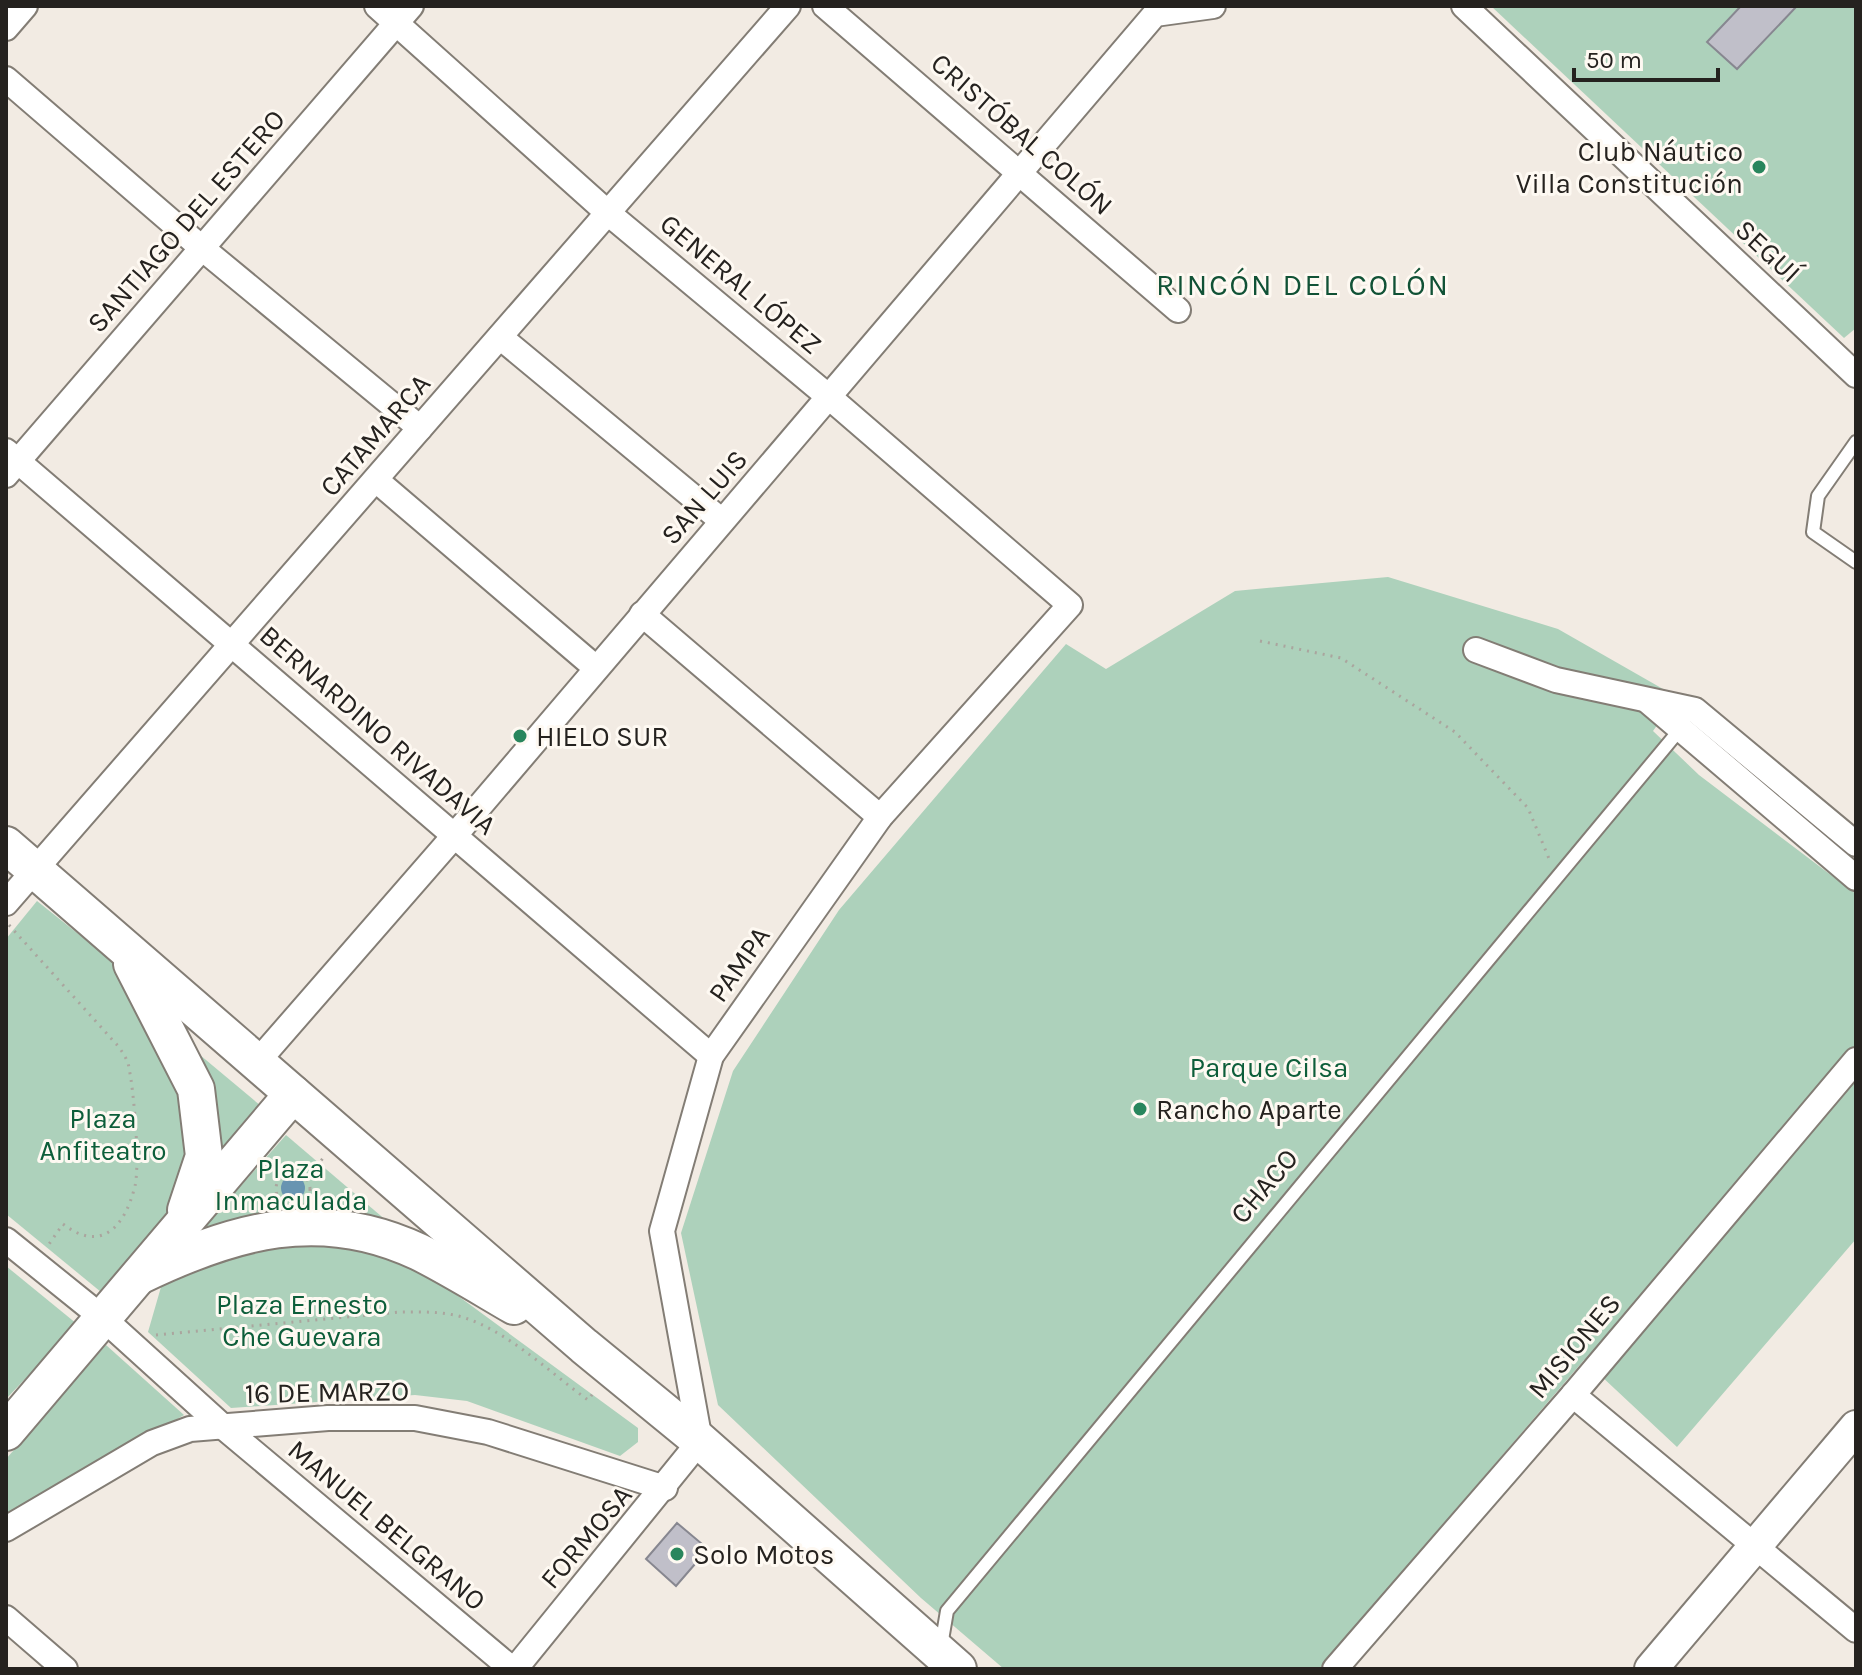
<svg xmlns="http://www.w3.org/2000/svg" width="1862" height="1675" viewBox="0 0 1862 1675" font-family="Karla,sans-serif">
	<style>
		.green { fill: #add1bb }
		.water { fill: #6894b1 }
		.building { fill: #c0bfc9; stroke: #878790; stroke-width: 2 }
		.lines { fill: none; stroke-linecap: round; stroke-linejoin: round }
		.service-casing { stroke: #837d75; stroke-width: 16 }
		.minor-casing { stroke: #837d75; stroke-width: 28 }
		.secondary-casing { stroke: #837d75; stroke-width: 36 }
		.primary-casing { stroke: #837d75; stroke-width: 40 }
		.path { stroke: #aaa59e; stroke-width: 3; stroke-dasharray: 2 6; stroke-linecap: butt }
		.service { stroke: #fff; stroke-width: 12 }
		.minor { stroke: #fff; stroke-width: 24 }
		.secondary { stroke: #fff; stroke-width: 32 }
		.primary { stroke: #fff; stroke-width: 36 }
		.poi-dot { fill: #29865d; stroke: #fef9f2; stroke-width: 3 }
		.labels { text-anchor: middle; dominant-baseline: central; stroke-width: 6; stroke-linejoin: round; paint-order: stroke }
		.street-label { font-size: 28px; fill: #25221f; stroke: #fef9f2 }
		.poi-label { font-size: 28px; fill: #25221f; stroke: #fef9f2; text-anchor: start }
		.park-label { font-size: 28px; fill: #0d5e3a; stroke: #fef9f2 }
		.neighbourhood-label { font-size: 30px; letter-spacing: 2px; fill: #115236; stroke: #fef9f2 }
	</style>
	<rect width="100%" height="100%" fill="#f2ebe3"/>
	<g class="green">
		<path d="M1491 6H1856V328L1844 338Z"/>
		<path d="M1388 577 1558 629 1677 697 1653 731 1699 775 1856 894V1239L1677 1447 1584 1360 1319 1669H1004L921 1598 718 1405 681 1233 733 1071 839 910 1066 644 1106 669 1235 591Z"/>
		<path d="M37 901 141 984 204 1156 160 1227 101 1292 6 1214V939Z"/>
		<path d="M188 1045 261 1106 204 1171Z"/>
		<path d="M286 1135 408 1239 191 1242Z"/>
		<path d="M345 1241 424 1271 638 1428V1442L620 1456 467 1401 415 1395 231 1408 148 1332 161 1287 186 1269 260 1243Z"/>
		<path d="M6 1266 77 1324 6 1399Z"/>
		<path d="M106 1345 184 1415 6 1520V1459Z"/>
	</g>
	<circle class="water" cx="293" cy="1188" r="12"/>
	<g class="building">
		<path d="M1741 6H1797L1737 69 1707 42Z"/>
		<path d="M677 1523 708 1549 676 1586 646 1559Z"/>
	</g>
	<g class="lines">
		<g class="service-casing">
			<g id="service">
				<path d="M1856 442 1818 496 1813 532 1856 562"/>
				<path d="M941 1646 947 1611 1682 727"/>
			</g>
		</g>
		<g class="minor-casing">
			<g id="minor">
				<path d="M377 6 608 213 829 397 1070 605 880 817 711 1056 662 1231 700 1441 515 1669"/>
				<path d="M825 6 1178 310"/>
				<path d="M1464 6 1856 375"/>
				<path d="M6 28 25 6"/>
				<path d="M6 79 203 249 420 428"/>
				<path d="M500 337 722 521"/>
				<path d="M6 451 711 1056"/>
				<path d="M6 475 411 6"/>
				<path d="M376 480 596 668"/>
				<path d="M642 614 880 817"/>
				<path d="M1476 650 1556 680 1695 710 1856 844"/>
				<path d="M1649 702 1856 878"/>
				<path d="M6 903 788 6"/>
				<path d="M258 1061 455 835 1155 14 1213 6"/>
				<path d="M6 1240 104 1319 221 1425 512 1669"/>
				<path d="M1573 1395 1856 1630"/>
				<path d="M6 1529 152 1443 190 1429 328 1418H415L488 1432 665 1488"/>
				<path d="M6 1618 65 1669"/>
				<path d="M1335 1669 1573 1395 1856 1060"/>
			</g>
		</g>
		<g class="secondary-casing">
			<path id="secondary" d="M1651 1669 1856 1427"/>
		</g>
		<g class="primary-casing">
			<g id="primary">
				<path d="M6 845 584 1346 700 1441 958 1669"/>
				<path d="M132 964 196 1089 204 1156 186 1210"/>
				<path d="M139 1276C232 1231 320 1205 419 1252 451 1268 483 1288 514 1306"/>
				<path d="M6 1432 293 1094"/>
			</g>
		</g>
		<g class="path">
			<path d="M1260 641 1341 658 1455 732 1528 808 1550 861"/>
			<path d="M9 925 118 1046C123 1053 128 1060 129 1068 134 1092 140 1164 135 1186 125 1226 102 1254 63 1224L47 1247"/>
			<circle cx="293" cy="1189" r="17"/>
			<path d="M306 1179 324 1157"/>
			<path d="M156 1335 399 1312C420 1312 442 1311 462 1317 508 1331 549 1372 588 1400L594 1392"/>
		</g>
		<use href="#service" class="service"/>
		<use href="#minor" class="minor"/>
		<use href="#secondary" class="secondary"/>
		<use href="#primary" class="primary"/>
	</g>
	<g class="poi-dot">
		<circle cx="1759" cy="167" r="8"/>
		<circle cx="520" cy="736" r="8"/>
		<circle cx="1140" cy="1109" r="8"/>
		<circle cx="677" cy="1554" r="8"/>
	</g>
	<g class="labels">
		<g class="street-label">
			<text transform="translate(1022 134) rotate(41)">CRISTÓBAL COLÓN</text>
			<text transform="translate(186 221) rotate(-49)">SANTIAGO DEL ESTERO</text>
			<text transform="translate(1768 251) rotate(43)">SEGUÍ</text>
			<text transform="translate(741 284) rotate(40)">GENERAL LÓPEZ</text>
			<text transform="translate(375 435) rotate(-49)">CATAMARCA</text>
			<text transform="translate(704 497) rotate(-49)">SAN LUIS</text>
			<text transform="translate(378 730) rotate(41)">BERNARDINO RIVADAVIA</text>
			<text transform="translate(739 964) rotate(-55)">PAMPA</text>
			<text transform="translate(1264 1186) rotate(-50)">CHACO</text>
			<text transform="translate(1574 1346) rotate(-50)">MISIONES</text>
			<text transform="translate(327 1392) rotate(-1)">16 DE MARZO</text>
			<text transform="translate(387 1525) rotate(40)">MANUEL BELGRANO</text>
			<text transform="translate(586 1537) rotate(-50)">FORMOSA</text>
		</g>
		<g class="poi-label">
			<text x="1743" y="151" text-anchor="end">Club Náutico<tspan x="1743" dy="32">Villa Constitución</tspan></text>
			<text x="536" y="736">HIELO SUR</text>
			<text x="1156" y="1109">Rancho Aparte</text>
			<text x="693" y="1554">Solo Motos</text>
		</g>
		<g class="park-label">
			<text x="1269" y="1067">Parque Cilsa</text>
			<text x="103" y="1118">Plaza<tspan x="103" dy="32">Anfiteatro</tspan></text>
			<text x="291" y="1168">Plaza<tspan x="291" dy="32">Inmaculada</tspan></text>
			<text x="302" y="1304">Plaza Ernesto<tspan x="302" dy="32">Che Guevara</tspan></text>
		</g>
		<g class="neighbourhood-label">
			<text x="1303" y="285">RINCÓN DEL COLÓN</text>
		</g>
	</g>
	<rect width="1862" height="1675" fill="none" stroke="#25221f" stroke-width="16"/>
	<path d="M1574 68v12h144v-12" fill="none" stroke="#25221f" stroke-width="4"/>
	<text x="1586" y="68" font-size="24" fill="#25221f" stroke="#fef9f2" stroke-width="6" paint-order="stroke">50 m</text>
</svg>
